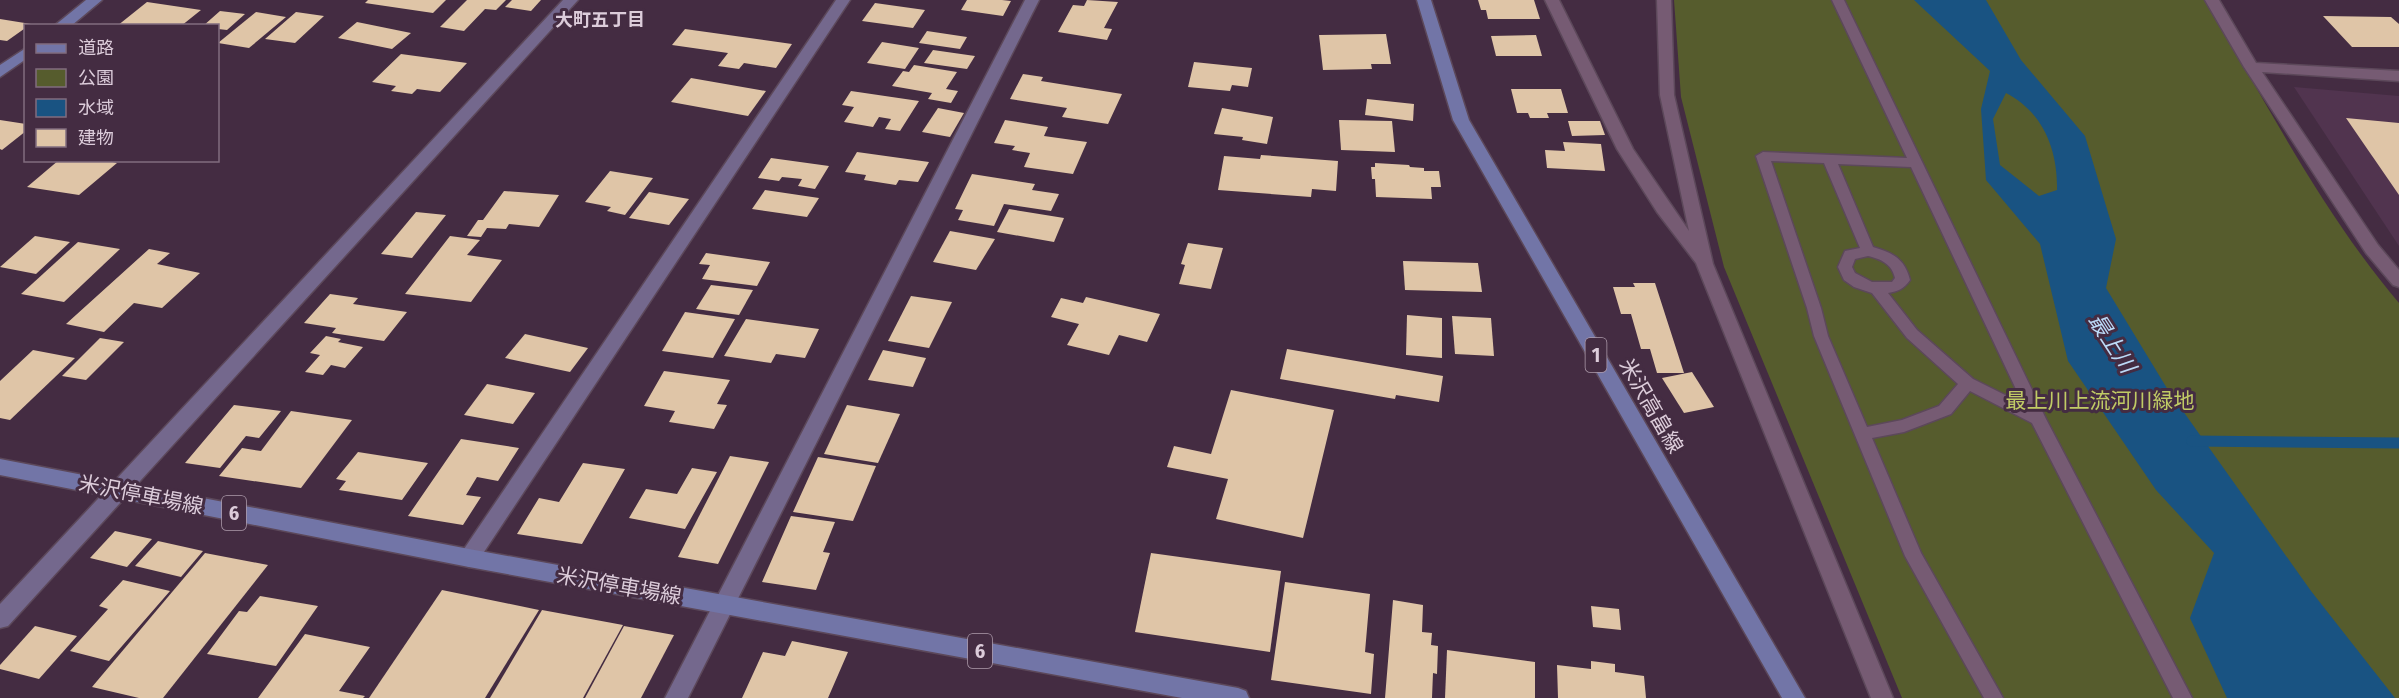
<svg xmlns="http://www.w3.org/2000/svg" width="2399" height="698" viewBox="0 0 2399 698" font-family="'Fira Sans Condensed','Noto Sans JP',sans-serif">
	<style>
		.built { fill: #51344f }
		.green { fill: #565c2d }
		.water { fill: #195382; fill-rule: evenodd }
		.lines { fill: none; stroke-linecap: round; stroke-linejoin: round }
		.stream { stroke: #195382; stroke-width: 11 }
		.building { fill: #dfc5a7 }
		.lane-casing { stroke: #5c485a; stroke-width: 3 }
		.street-casing { stroke: #5c485a; stroke-width: 3 }
		.secondary-casing { stroke: #5c485a; stroke-width: 3 }
		.primary-casing { stroke: #5c485a; stroke-width: 3 }
		.lane { fill: #765b73; fill-rule: evenodd }
		.street { fill: #765b73; fill-rule: evenodd }
		.secondary { fill: #74688d; fill-rule: evenodd }
		.primary { fill: #7275a7; fill-rule: evenodd }
		.labels { text-anchor: middle; dominant-baseline: central; stroke-width: 6; stroke-linejoin: round; paint-order: stroke }
		.far-neighbourhood-label { font-size: 18px; font-weight: bold; fill: #dcccda; stroke: #442c42 }
		.shield { fill: #442c42; stroke: #ae9cac; stroke-width: 1.5 }
		.shield-label { font-size: 20px; font-weight: bold; fill: #dcccda }
		.park-label { font-size: 21px; fill: #c0cb65; stroke: #442c42 }
		.street-label { font-size: 21px; fill: #dcccda; stroke: #442c42 }
		.water-label { font-size: 22px; font-style: italic; fill: #bcdaf7; stroke: #442c42 }
	</style>
	<rect width="100%" height="100%" fill="#442c42"/>
	<path class="built" d="M2294 87 2399 96V246Z"/>
	<path class="green" d="M1674 0H2205C2267 103 2321 211 2399 303V698H1902L1724 267 1681 97Z"/>
	<path class="water" d="M1914 0H1986L2021 60 2085 136 2116 239 2106 288 2168 390 2311 591 2395 698H2227L2190 618 2214 553 2156 490 2068 361 2040 244 1986 180 1981 109 1990 71ZM2006 93C2043 112 2058 150 2057 190L2039 196 2000 165 1993 119Z"/>
	<g class="lines">
		<path class="stream" d="M2192 441 2399 443"/>
	</g>
	<g class="building">
		<path d="M368 0H446L433 13 365 3Z"/>
		<path d="M467 0H506L496 10 485 9 464 31 440 27Z"/>
		<path d="M512 0H541L531 11 505 7Z"/>
		<path d="M967 0H1002L1011 1 1003 16 961 10Z"/>
		<path d="M1087 0 1118 2 1104 28 1112 29 1107 40 1058 32 1073 5 1084 6Z"/>
		<path d="M1478 0H1534L1540 19H1488L1486 10H1481Z"/>
		<path d="M147 2 201 10 181 26H117Z"/>
		<path d="M875 3 925 10 913 28 862 21Z"/>
		<path d="M220 11 245 14 227 30 218 29V26H203Z"/>
		<path d="M256 12 286 17 249 48 218 43Z"/>
		<path d="M296 12 324 16 295 43 265 39Z"/>
		<path d="M2323 16 2391 17 2399 24V47H2352Z"/>
		<path d="M0 19 31 24 7 41 0 40Z"/>
		<path d="M357 22 411 33 392 49 338 38Z"/>
		<path d="M685 29 792 44 776 68 744 63 739 69 718 66 728 53 672 45Z"/>
		<path d="M927 31 967 37 960 49 919 43Z"/>
		<path d="M1386 34 1391 64H1371L1372 69 1323 70 1319 35Z"/>
		<path d="M1536 35 1542 56H1496L1491 36Z"/>
		<path d="M882 42 919 48 905 69 867 63Z"/>
		<path d="M933 50 975 56 967 69 924 63Z"/>
		<path d="M401 54 467 63 440 92 417 89 412 94 391 91 396 86 372 82Z"/>
		<path d="M1194 62 1252 68 1248 87 1232 85 1230 91 1188 87Z"/>
		<path d="M914 65 957 72 946 89 958 91 951 103 928 99 932 93 892 86 903 71 909 72Z"/>
		<path d="M1023 74 1043 77 1041 81 1122 94 1108 124 1062 117 1067 108 1010 99Z"/>
		<path d="M691 78 766 91 748 116 671 102Z"/>
		<path d="M1511 89H1561L1568 113H1547L1549 118H1530L1528 113H1517Z"/>
		<path d="M851 91 919 101 900 131 885 129 891 119 879 117 873 127 844 122 854 107 842 105Z"/>
		<path d="M1367 99 1414 104 1413 121 1365 115Z"/>
		<path d="M938 108 964 113 950 137 922 132Z"/>
		<path d="M1222 108 1273 117 1267 144 1242 140 1243 137 1214 134Z"/>
		<path d="M2346 118 2399 123V195Z"/>
		<path d="M0 120 26 124V131L2 150 0 149Z"/>
		<path d="M1005 120 1048 127 1044 136 1087 142 1073 174 1024 167 1030 153 1012 150 1015 146 994 143Z"/>
		<path d="M1339 120 1392 121 1395 152 1341 150Z"/>
		<path d="M1568 121H1600L1605 135 1572 136Z"/>
		<path d="M1563 142 1601 144 1605 171 1547 168 1545 150 1565 151Z"/>
		<path d="M857 152 929 162 918 182 899 180 896 185 864 180 866 175 845 172Z"/>
		<path d="M1261 155 1338 161 1336 191 1312 189 1311 197 1218 190 1224 156 1260 159Z"/>
		<path d="M771 158 829 166 815 189 798 186 802 179 782 177 779 181 758 178Z"/>
		<path d="M59 160H104L117 163 79 195 27 187Z"/>
		<path d="M1375 163 1409 165 1410 167 1424 168V171H1439L1441 187H1431L1432 199 1376 197 1375 179H1372L1371 167H1375Z"/>
		<path d="M610 171 653 178 625 215 607 211 611 207 585 202Z"/>
		<path d="M972 174 1035 184 1032 190 1059 194 1051 211 1004 204 994 226 958 220 963 210 955 209Z"/>
		<path d="M765 190 819 198 807 217 752 209Z"/>
		<path d="M504 191 559 195 539 227 509 224 506 229 487 228 481 237 467 236 478 220H483Z"/>
		<path d="M649 192 689 199 669 225 629 218Z"/>
		<path d="M1009 209 1064 218 1054 242 997 232Z"/>
		<path d="M416 212 446 215 412 258 381 254Z"/>
		<path d="M950 231 995 239 976 270 933 262Z"/>
		<path d="M35 236 70 242 36 274 0 267Z"/>
		<path d="M450 236 480 240 467 255 502 260 471 302 405 294Z"/>
		<path d="M78 242 120 249 64 302 21 294Z"/>
		<path d="M1188 243 1223 248 1211 289 1179 284 1185 265 1181 264Z"/>
		<path d="M149 249 170 253 157 264 200 273 162 308 134 303 104 332 66 324Z"/>
		<path d="M706 253 770 262 757 286 702 279 710 265 699 264Z"/>
		<path d="M1403 261 1478 263 1482 292 1405 290Z"/>
		<path d="M1633 283H1655L1684 373H1657L1650 349H1641L1631 314H1621L1613 287H1635Z"/>
		<path d="M711 285 753 290 739 315 696 309Z"/>
		<path d="M330 294 358 298 353 304 407 312 384 341 332 333 336 328 304 323Z"/>
		<path d="M911 296 952 302 929 348 888 341Z"/>
		<path d="M1086 297 1160 314 1147 342 1119 335 1109 355 1067 345 1079 324 1051 317 1061 298 1083 303Z"/>
		<path d="M685 312 735 319 713 358 662 351Z"/>
		<path d="M1407 315 1442 318V358L1406 355Z"/>
		<path d="M1452 316 1491 318 1494 356 1455 354Z"/>
		<path d="M746 319 819 329 805 358 776 354 771 363 724 356Z"/>
		<path d="M525 334 588 348 570 372 505 358Z"/>
		<path d="M326 336 341 339 338 342 363 347 345 368 331 365 323 375 305 372 320 355 310 353Z"/>
		<path d="M100 338 124 342 86 380 62 376Z"/>
		<path d="M1287 349 1443 376 1439 402 1396 395 1395 399 1280 379Z"/>
		<path d="M33 350 75 358 10 420 0 418V381Z"/>
		<path d="M883 350 926 358 913 387 868 380Z"/>
		<path d="M664 371 730 380 717 404 727 405 714 429 669 422 675 411 644 406Z"/>
		<path d="M1692 372 1714 407 1684 413 1662 378Z"/>
		<path d="M487 384 535 393 513 424 464 415Z"/>
		<path d="M1231 390 1334 410 1303 538 1216 519 1228 479 1167 467 1174 446 1211 454Z"/>
		<path d="M234 405 281 411 259 438 246 436 220 468 185 463Z"/>
		<path d="M847 405 900 414 878 463 824 454Z"/>
		<path d="M291 411 352 420 301 488 219 476 242 448 261 451Z"/>
		<path d="M461 439 519 448 498 481 477 477 466 495 481 497 463 525 408 516Z"/>
		<path d="M358 452 428 463 402 500 339 490 346 481 336 479Z"/>
		<path d="M730 456 769 462 718 564 678 557Z"/>
		<path d="M818 457 876 466 853 521 793 512Z"/>
		<path d="M583 463 625 469 582 544 517 534 539 498 559 502Z"/>
		<path d="M692 468 717 472 685 529 629 518 646 489 677 494Z"/>
		<path d="M791 516 835 522 823 552 830 553 816 590 762 582Z"/>
		<path d="M115 531 152 539 127 567 90 558Z"/>
		<path d="M158 541 203 551 181 577 135 566Z"/>
		<path d="M205 553 268 565 163 698H139L92 687Z"/>
		<path d="M1151 553 1281 571 1270 652 1135 632Z"/>
		<path d="M123 580 170 591 109 661 70 651 108 609 99 606Z"/>
		<path d="M1285 582 1370 594 1365 652 1374 654 1371 694 1271 680Z"/>
		<path d="M442 590 539 610 485 698H369Z"/>
		<path d="M260 596 318 606 276 666 207 654 239 611 247 612Z"/>
		<path d="M1393 600 1423 605 1422 632 1432 633 1431 645 1438 646 1437 674 1433 673 1432 698H1385Z"/>
		<path d="M1591 606 1619 609 1621 630 1593 627Z"/>
		<path d="M542 610 623 625 583 698H490Z"/>
		<path d="M35 626 77 636 39 679 0 669V665Z"/>
		<path d="M624 626 674 635 641 698H585Z"/>
		<path d="M305 634 370 647 339 691 365 696 363 698H258Z"/>
		<path d="M792 641 848 652 828 698H742L763 652 785 656Z"/>
		<path d="M1447 650 1535 662V698H1445Z"/>
		<path d="M1591 661 1615 664V672L1644 676 1646 698H1558L1557 665 1591 669Z"/>
	</g>
	<g class="lines">
		<g class="lane-casing">
			<path id="lane" d="M1832 0H1844L2046 419 2192 698H2173L2032 423 1970 391 1951 414 1904 432 1872 438 1921 553 2003 698H1984L1905 556 1814 336 1807 308 1756 156 1763 152 1907 158ZM1771 161 1824 163 1860 248 1845 251 1838 267 1844 280 1854 287 1872 293 1907 338 1958 384 1939 406 1902 420 1867 427 1828 336 1821 308ZM1838 164 1911 167 2023 404 1973 379 1917 330 1888 293C1898 291 1904 289 1910 280 1905 259 1893 253 1873 247ZM1868 256C1881 259 1892 264 1895 278L1892 282H1872L1855 273 1852 267 1855 259Z"/>
		</g>
		<g class="street-casing">
			<g id="street">
				<path d="M1545 0H1559L1633 149 1689 231 1660 95 1657 0H1671L1674 95 1713 264 1893 698H1871L1696 263 1657 212 1617 149Z"/>
				<path d="M2205 0H2219L2256 63 2399 71V81L2262 72 2378 245 2399 270V287L2393 285 2366 253 2244 67Z"/>
			</g>
		</g>
		<g class="secondary-casing">
			<g id="secondary">
				<path d="M563 0H578L8 626 0 628V604Z"/>
				<path d="M836 0H850L476 564 469 567 462 564 459 558 462 552Z"/>
				<path d="M1025 0H1039L688 698H665Z"/>
			</g>
		</g>
		<g class="primary-casing">
			<g id="primary">
				<path d="M86 0H102L71 26H54Z"/>
				<path d="M1417 0H1431L1469 120 1805 698H1782L1453 120Z"/>
				<path d="M26 48V59L0 77V65Z"/>
				<path d="M0 459 469 549 1238 688 1246 691 1249 698H1182L469 567 0 475Z"/>
			</g>
		</g>
		<use href="#lane" class="lane"/>
		<use href="#street" class="street"/>
		<use href="#secondary" class="secondary"/>
		<use href="#primary" class="primary"/>
	</g>
	<g class="labels">
		<g class="far-neighbourhood-label">
			<text x="600" y="20">大町五丁目</text>
		</g>
		<g class="shield">
			<rect x="1585.5" y="338" width="21" height="34" rx="4.5"/>
			<rect x="222" y="496" width="24" height="34" rx="4.5"/>
			<rect x="968" y="634" width="24" height="34" rx="4.5"/>
		</g>
		<g class="shield-label">
			<text x="1596" y="355">1</text>
			<text x="234" y="513">6</text>
			<text x="980" y="651">6</text>
		</g>
		<g class="park-label">
			<text x="2100" y="401">最上川上流河川緑地</text>
		</g>
		<g class="street-label">
			<text transform="translate(1651 406) rotate(60)">米沢高畠線</text>
			<text transform="translate(141 495) rotate(11)">米沢停車場線</text>
			<text transform="translate(619 586) rotate(10)">米沢停車場線</text>
		</g>
		<g class="water-label">
			<text transform="translate(2112 343) rotate(57)">最上川</text>
		</g>
	</g>
	<rect x="24" y="24" width="195" height="138" fill="#442c42" stroke="#816c7f" stroke-width="1.5"/>
	<rect x="36" y="44" width="30" height="9" fill="#7275a7" stroke="#816c7f" stroke-width="1.5"/>
	<text x="78" y="54" font-size="18" fill="#dcccda">道路</text>
	<rect x="36" y="69" width="30" height="18" fill="#565c2d" stroke="#816c7f" stroke-width="1.5"/>
	<text x="78" y="84" font-size="18" fill="#dcccda">公園</text>
	<rect x="36" y="99" width="30" height="18" fill="#195382" stroke="#816c7f" stroke-width="1.5"/>
	<text x="78" y="114" font-size="18" fill="#dcccda">水域</text>
	<rect x="36" y="129" width="30" height="18" fill="#dfc5a7" stroke="#816c7f" stroke-width="1.5"/>
	<text x="78" y="144" font-size="18" fill="#dcccda">建物</text>
</svg>
